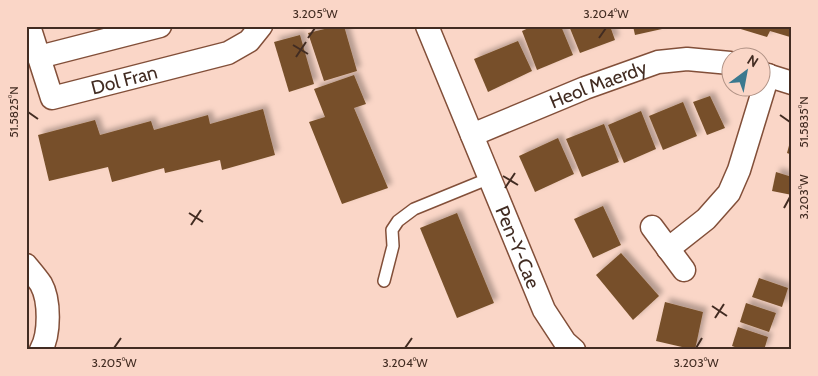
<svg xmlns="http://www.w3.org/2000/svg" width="818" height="376" viewBox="0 0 818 376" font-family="Cabin,sans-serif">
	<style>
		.building { fill: #775029; filter: url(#shadow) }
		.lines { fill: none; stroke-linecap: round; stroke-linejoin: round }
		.lane-casing { stroke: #824f39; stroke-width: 14 }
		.street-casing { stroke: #824f39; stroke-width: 25 }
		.lane { stroke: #fff; stroke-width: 11 }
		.street { stroke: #fff; stroke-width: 22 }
		.ticks { fill: none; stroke: #422c22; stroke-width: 2 }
		.labels { text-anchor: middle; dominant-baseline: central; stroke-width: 5; stroke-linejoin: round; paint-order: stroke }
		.street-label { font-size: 19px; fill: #422c22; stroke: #fad6c7 }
		.neatline { fill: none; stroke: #422c22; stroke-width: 2 }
		.ticks-label { font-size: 12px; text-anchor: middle; fill: #422c22 }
	</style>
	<defs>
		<filter id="shadow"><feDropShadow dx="4.5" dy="-4.5" stdDeviation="2.5" flood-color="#0004"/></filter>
	</defs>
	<rect width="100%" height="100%" fill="#fad6c7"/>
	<g class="building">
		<path d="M337 26H344L357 71 324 81 308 33Z"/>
		<path d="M533 26H561L573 55 537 70 522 31Z"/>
		<path d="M569 26H610L615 40 580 53Z"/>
		<path d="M633 26H671V27L635 35Z"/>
		<path d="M792 26 790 37 770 31 767 37 734 27Z"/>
		<path d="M300 35 314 84 289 92 274 42Z"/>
		<path d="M518 41 532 71 488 92 474 59Z"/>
		<path d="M354 75 366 104 354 108 388 188 342 204 309 122 325 117 314 89Z"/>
		<path d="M710 96 725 128 707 135 693 102Z"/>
		<path d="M683 102 697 136 663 150 649 116Z"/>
		<path d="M263 109 275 155 222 170 220 160 165 173 164 168 112 182 108 167 49 181 38 135 95 120 100 135 151 121 154 130 208 115 210 124Z"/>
		<path d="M641 111 656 149 624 163 608 125Z"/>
		<path d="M604 124 619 162 582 177 566 139Z"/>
		<path d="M558 138 574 174 535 192 519 156Z"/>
		<path d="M791 138H792V155L787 153Z"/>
		<path d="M776 172 792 177V195L772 191Z"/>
		<path d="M603 206 621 245 593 258 574 219Z"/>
		<path d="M457 213 494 303 457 318 420 228Z"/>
		<path d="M621 253 659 296 633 320 596 275Z"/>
		<path d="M759 278 788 288 782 307 752 297Z"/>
		<path d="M665 302 703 312 695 350 656 341Z"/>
		<path d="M746 303 776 313 769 332 740 322Z"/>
		<path d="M738 327 768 337 764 350H743L732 346Z"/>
	</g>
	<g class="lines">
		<g class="lane-casing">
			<path id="lane" d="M384 281 393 246 392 230 398 221 414 209 490 178"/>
		</g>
		<g class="street-casing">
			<g id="street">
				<path id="s1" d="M29 26 52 98 228 53 249 41 261 26"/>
				<path id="s2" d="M427 26 544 310 565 342 574 350"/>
				<path d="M39 57 160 26"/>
				<path d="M760 73 792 83"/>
				<path id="s3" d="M472 135 585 88 658 62 687 59 730 63"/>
				<path d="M652 227 684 270"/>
				<path d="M668 249 706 219 729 193 739 170 768 75"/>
				<path d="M26 265C31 271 37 278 41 284 50 300 50 334 41 350"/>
			</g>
		</g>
		<use href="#lane" class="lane"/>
		<use href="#street" class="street"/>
	</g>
	<path class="ticks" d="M308 38 315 28M599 38 606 28M293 45 308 54M296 57 306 42M28 112 38 119M780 115 790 122M503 176 518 185M505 188 515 173M784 208 790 197M189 213 203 222M191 225 201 210M712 306 727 316M715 318 724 304M114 348 121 338M405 348 412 338M696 348 702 338"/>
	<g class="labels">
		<g class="street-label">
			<text stroke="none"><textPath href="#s1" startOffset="150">Dol Fran</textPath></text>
			<text stroke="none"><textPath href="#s3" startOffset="136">Heol Maerdy</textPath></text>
			<text stroke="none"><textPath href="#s2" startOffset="239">Pen-Y-Cae</textPath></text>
		</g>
	</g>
	<rect width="818" height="376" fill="none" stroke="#fad6c7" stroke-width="55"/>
	<g transform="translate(746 72) rotate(32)"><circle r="24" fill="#fad6c7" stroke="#b09285"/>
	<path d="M0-4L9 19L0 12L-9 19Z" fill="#3b798f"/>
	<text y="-8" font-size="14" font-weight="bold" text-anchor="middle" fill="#422c22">N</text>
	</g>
	<rect x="28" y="28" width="762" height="320" class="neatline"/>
	<g class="ticks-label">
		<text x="315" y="18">3.205°W</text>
		<text x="606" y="18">3.204°W</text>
		<text transform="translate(14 112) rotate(-90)" y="4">51.5825°N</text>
		<text transform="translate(804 122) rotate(-90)" y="4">51.5835°N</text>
		<text transform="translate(804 197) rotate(-90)" y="4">3.203°W</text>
		<text x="114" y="367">3.205°W</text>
		<text x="405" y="367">3.204°W</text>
		<text x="696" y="367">3.203°W</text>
	</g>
</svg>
